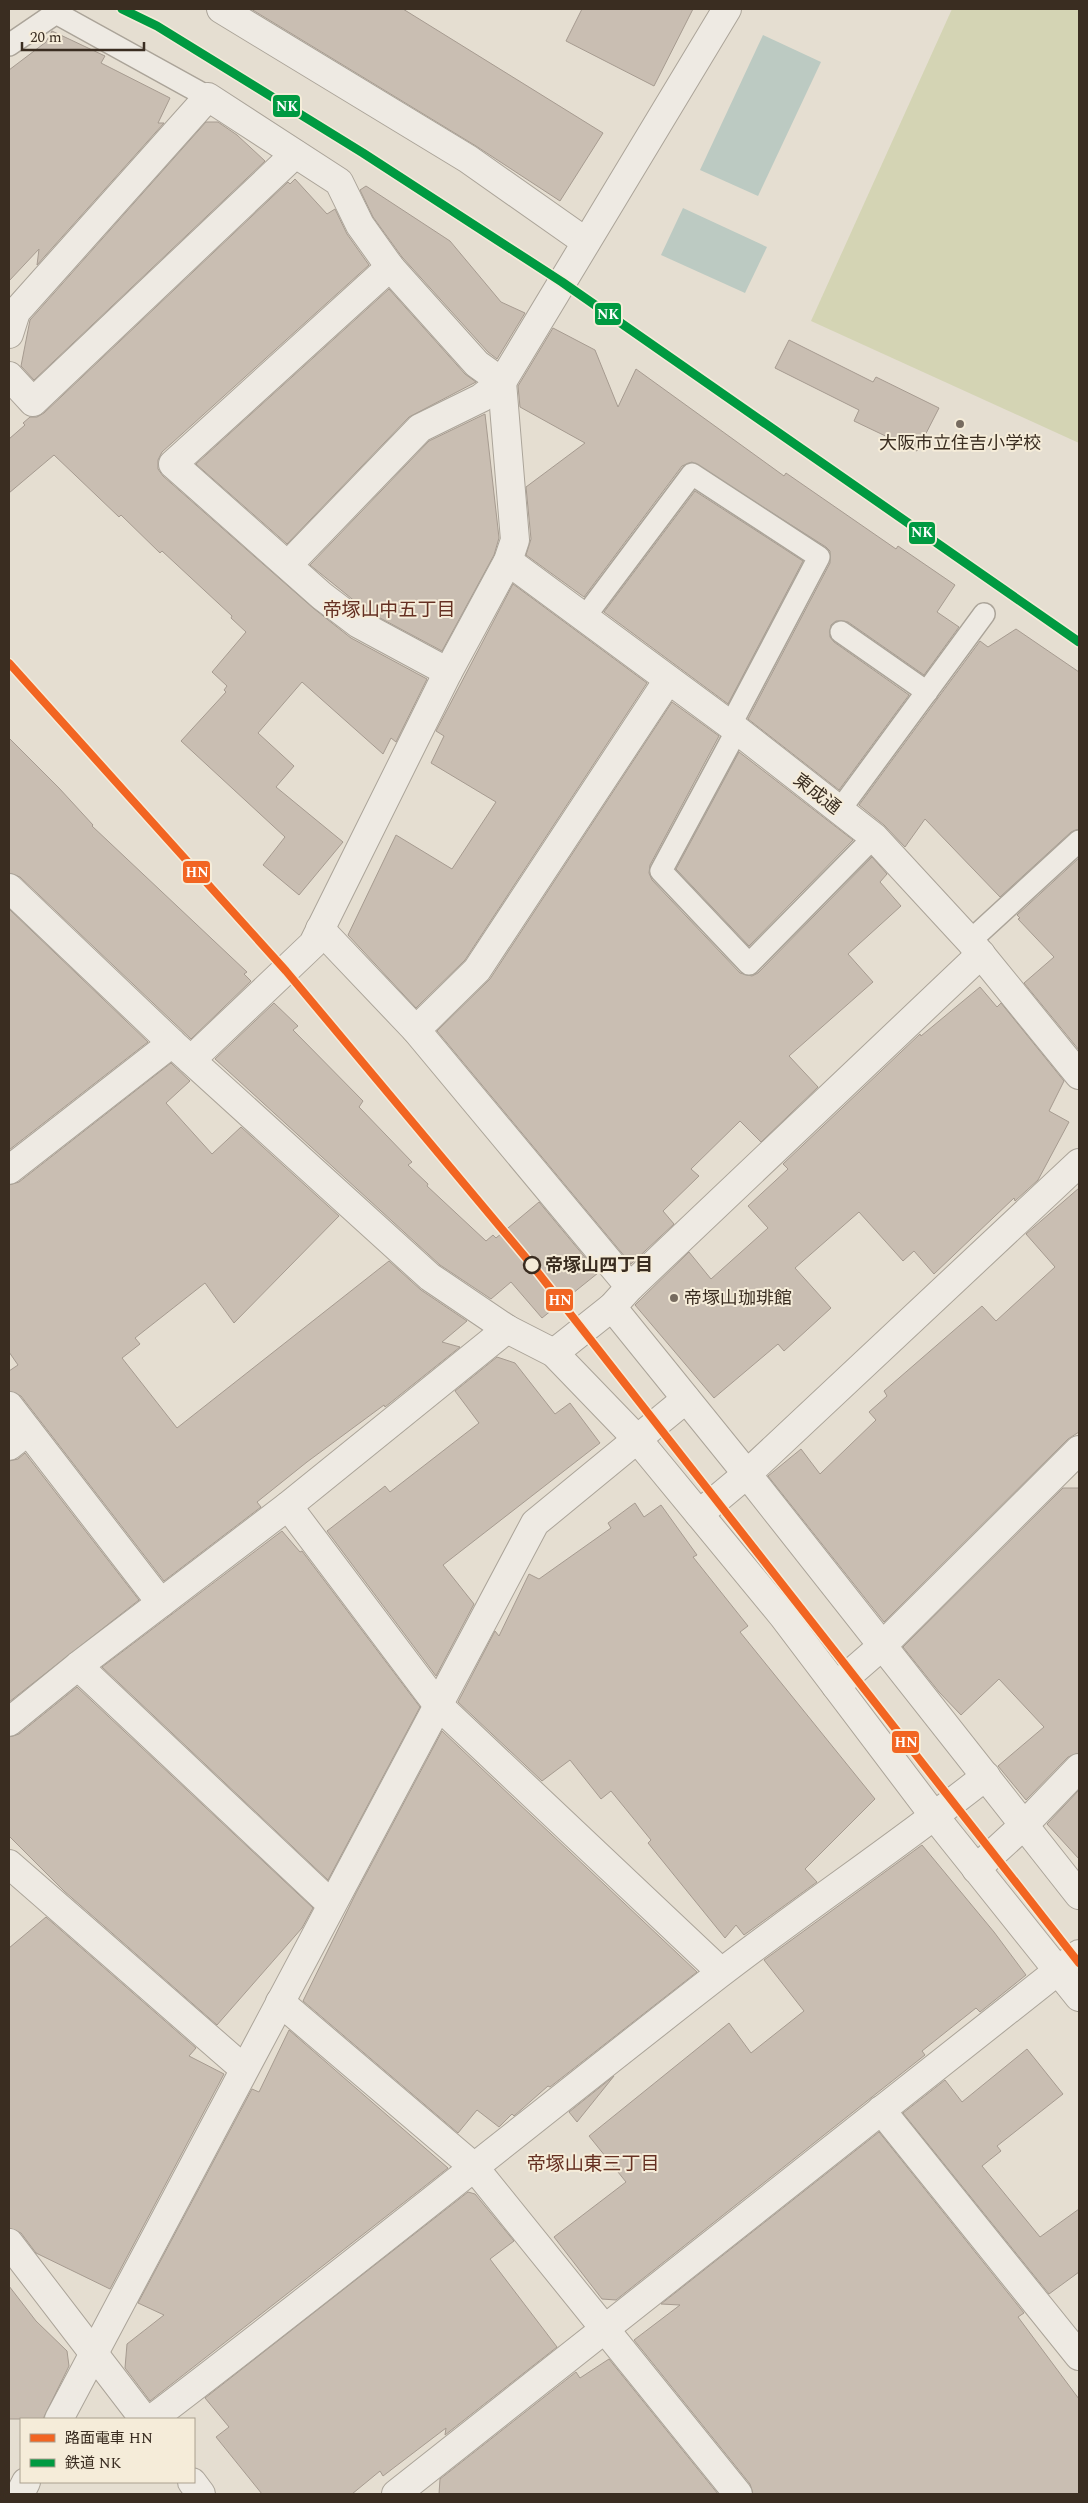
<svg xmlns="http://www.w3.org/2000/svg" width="1088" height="2503" viewBox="0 0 1088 2503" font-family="Spectral,'Noto Sans JP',serif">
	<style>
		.green { fill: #d4d4b4 }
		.water { fill: #bccac2 }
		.building { fill: #c9beb2; stroke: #a69b90 }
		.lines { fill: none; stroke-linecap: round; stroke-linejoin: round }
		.lane-casing { stroke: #aba499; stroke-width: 24 }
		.street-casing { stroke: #aba499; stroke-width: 30 }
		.lane { stroke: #eeeae3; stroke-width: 21 }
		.street { stroke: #eeeae3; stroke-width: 28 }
		.rail-1-casing { stroke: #f5ecd9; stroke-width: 12 }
		.rail-1 { stroke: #009a41; stroke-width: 9 }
		.tram-1-casing { stroke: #f5ecd9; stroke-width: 11 }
		.tram-1 { stroke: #f26522; stroke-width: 8 }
		.poi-dot { fill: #766b5f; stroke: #f5ecd9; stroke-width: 2 }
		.stop-dot { fill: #f5ecd9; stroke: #3a2d21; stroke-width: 2.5 }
		.labels { text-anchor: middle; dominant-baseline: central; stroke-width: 4; stroke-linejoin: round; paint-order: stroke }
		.poi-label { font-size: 18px; fill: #3a2d21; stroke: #f5ecd9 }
		.street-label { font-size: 18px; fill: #3a2d21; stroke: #f5ecd9 }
		.stop-label { font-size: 18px; font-weight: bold; fill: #3a2d21; stroke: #f5ecd9; text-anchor: start }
		.neighbourhood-label { font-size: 19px; fill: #653022; stroke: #f5ecd9 }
		.line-badge { stroke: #f5ecd9; stroke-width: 2 }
		.badge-label { font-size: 14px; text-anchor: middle; font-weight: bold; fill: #fff }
	</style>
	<rect width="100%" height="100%" fill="#e5ded1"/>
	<path class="green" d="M952 9H1079V443L811 321Z"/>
	<g class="water">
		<path d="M763 35 821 62 758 196 700 170Z"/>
		<path d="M683 208 767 247 745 293 661 255Z"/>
	</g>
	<g class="building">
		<path d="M251 9H403L603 133 560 201 476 146Z"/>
		<path d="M582 9H693L654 86 566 41Z"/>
		<path d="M52 31 105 56 101 63 170 98 158 123H164L37 265 39 249 9 281V70L46 42Z"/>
		<path d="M206 122H218L237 135 265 161 34 380 21 366 30 320Z"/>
		<path d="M295 179 327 214 335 209 347 234 369 265 162 452 158 460V469L163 476 313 608 351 638 427 679 396 742 391 738 383 754 302 682 258 733 294 766 276 787 343 842 299 895 263 865 285 837 181 741 226 692 224 690 227 686 212 672 246 632 231 618 232 616 162 551 160 553 121 515 119 517 54 455 9 493V439L25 425 23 423 30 417H37L44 413 288 182 290 184Z"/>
		<path d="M366 186 450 241 501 302 525 313 497 359 488 352 402 257 373 217 360 190Z"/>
		<path d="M389 289 465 374 476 382 409 417 287 544 196 464Z"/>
		<path d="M553 328 595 350 618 407 636 369 784 476 786 473 896 549 898 546 955 585 937 612 959 627 924 675 848 622 836 621 831 625 830 637 834 642 909 695 839 790 748 719 830 563V551L826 547 692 462 682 466 584 597 526 555 531 539 526 487 585 443 520 407 518 386Z"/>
		<path d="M789 340 873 382 876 377 939 408 917 451 854 421 859 410 775 368Z"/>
		<path d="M485 414 499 538 494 555 442 651 367 611 310 565 429 441Z"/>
		<path d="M695 491 803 561 728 704 604 612Z"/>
		<path d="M513 584 647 683 465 960 416 1008 348 935 396 835 452 869 496 802 431 763 444 736 436 731Z"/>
		<path d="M1016 629 1079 672V829L1071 832 1000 897 925 819 905 847 884 825 859 805 980 641 988 647Z"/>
		<path d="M672 702 719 736 650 865 649 873 652 880 740 973 752 976 758 973 872 857 887 874 880 882 901 906 848 954 873 982 789 1056 818 1087 761 1142 740 1121 691 1169 699 1176 663 1211 674 1224 631 1264 437 1031 490 979Z"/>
		<path d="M9 738 59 788 93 825 92 826 247 972 244 974 251 981 191 1039 20 877 9 873Z"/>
		<path d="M739 752 853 840 749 946 676 869Z"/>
		<path d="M1079 858V1050L1024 983 1054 957 1018 919 1020 918 1017 915Z"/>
		<path d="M9 909 148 1042 9 1150Z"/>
		<path d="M980 987 997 1007 1001 1003 1064 1081 1049 1111 1069 1122 1038 1180 1015 1201 1014 1198 934 1274 914 1251 903 1261 859 1212 795 1268 831 1308 784 1351 778 1344 714 1398 635 1305 689 1252 711 1279 768 1228 748 1206 788 1169 783 1164 920 1034 921 1036Z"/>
		<path d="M274 1003 298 1026 293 1030 363 1101 359 1107 412 1162 408 1165 428 1184 427 1186 486 1241 493 1235 496 1238 539 1202 598 1273 542 1318 511 1282 491 1299 440 1265 215 1059Z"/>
		<path d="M171 1063 190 1081 166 1103 212 1154 241 1127 339 1216 234 1323 205 1283 135 1338 140 1344 122 1358 177 1428 389 1261 421 1290 467 1321 442 1342 460 1347 385 1407 384 1405 307 1462 257 1502 261 1507 164 1581 21 1396 9 1391V1371L18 1365 9 1352V1185L19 1182Z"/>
		<path d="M1079 1188V1432L1068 1439 884 1622 768 1476 801 1449 820 1474 876 1420 869 1412 887 1396 884 1391 982 1306 996 1321 1055 1267 1026 1234Z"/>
		<path d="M497 1357 515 1363 555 1414 570 1403 600 1443 443 1565 474 1604 436 1676 327 1531 385 1486 390 1492 479 1423 455 1391Z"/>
		<path d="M25 1453 139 1600 9 1702V1461L18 1459Z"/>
		<path d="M1063 1488H1079V1753L1068 1757 1026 1800 998 1766 1044 1727 999 1679 961 1715 939 1692 903 1647Z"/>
		<path d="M635 1503 644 1517 661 1505 697 1555 693 1557 748 1626 740 1632 875 1799 805 1869 817 1882 744 1935 736 1925 725 1938 648 1843 651 1840 611 1791 601 1799 570 1760 542 1781 458 1702 495 1631 499 1636 529 1574 539 1579 611 1528 608 1523Z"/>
		<path d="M282 1531 300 1552 302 1551 420 1707 328 1880 102 1667Z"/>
		<path d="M77 1687 313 1908 302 1928 217 2025 64 1891 9 1836V1737L19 1734Z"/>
		<path d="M442 1731 697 1972 550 2087 548 2086 514 2116 512 2114 499 2127 477 2110 458 2133 303 2001 356 1893Z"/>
		<path d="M1079 1790V1859L1047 1824Z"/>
		<path d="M922 1845 994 1932 1026 1975 980 2012 976 2008 922 2051 925 2055 616 2300 602 2299 554 2237 626 2182 589 2136 729 2023 751 2053 804 2011 764 1960Z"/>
		<path d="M46 1917 196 2048 189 2056 224 2074 110 2289 36 2253 21 2233 9 2228V1948Z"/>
		<path d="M289 2030 448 2168 150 2401 125 2368 127 2344 164 2315 138 2303 252 2089 259 2092Z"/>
		<path d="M1027 2049 1063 2094 997 2146 1001 2151 982 2166 1040 2237 1079 2209V2272L1049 2294 903 2113 945 2080 962 2102Z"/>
		<path d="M614 2076 577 2122 569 2112Z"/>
		<path d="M879 2132 1024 2313 1018 2317 1079 2399V2494H753L750 2484 634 2340 680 2305 661 2304Z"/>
		<path d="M468 2192 475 2194 514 2241 490 2259 557 2347 445 2435 446 2428 383 2476 380 2471 352 2494H262L216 2437 229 2427 205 2398Z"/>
		<path d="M9 2286 36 2321 67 2351 69 2366 43 2419H9Z"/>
		<path d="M609 2359 718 2494H439L440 2479 576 2372 580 2378Z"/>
	</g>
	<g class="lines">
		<g class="lane-casing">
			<g id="lane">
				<path d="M9 45 56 13 208 97"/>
				<path d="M584 618 692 474 819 557 730 726"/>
				<path d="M841 632 927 692"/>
				<path d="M737 730 661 871 749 964 874 837"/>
				<path d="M839 811 984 614"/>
				<path d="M970 941 1079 841"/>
			</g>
		</g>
		<g class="street-casing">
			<g id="street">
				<path d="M221 9 468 159 586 242"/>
				<path d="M390 267 173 464 322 596 359 624 448 672"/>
				<path d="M9 334 16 312 208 97 339 182 360 225 390 267 477 364 502 382 515 540 508 561 448 672 313 944 191 1060"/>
				<path d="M9 376 33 402 295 154"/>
				<path d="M508 561 737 730 874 837 970 941 1079 1075"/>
				<path d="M288 565 420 428 481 398 502 382 727 9"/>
				<path d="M9 888 172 1043 430 1277 507 1329 554 1353 638 1440 783 1616 935 1817 1079 1997"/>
				<path d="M320 929 416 1030 630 1287"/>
				<path d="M416 1030 477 970 668 680"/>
				<path d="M9 1170 172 1043"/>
				<path d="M612 1307 747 1474 1079 1895"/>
				<path d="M554 1353 612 1307 630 1287 981 954"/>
				<path d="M9 1406 161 1603"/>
				<path d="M9 1446 28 1431"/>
				<path d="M288 1506 437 1704 721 1972"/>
				<path d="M699 1514 747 1474 1079 1163"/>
				<path d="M78 1666 331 1904"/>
				<path d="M836 1686 882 1646 1079 1450"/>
				<path d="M9 1722 78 1666 288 1506 507 1329"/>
				<path d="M9 1864 244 2069"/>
				<path d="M976 1869 1025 1824 1079 1768"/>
				<path d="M280 2002 474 2167 738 2494"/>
				<path d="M881 2110 1079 2356"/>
				<path d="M9 2243 144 2419"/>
				<path d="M59 2419 535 1523 686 1399"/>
				<path d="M152 2419C343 2274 529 2122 718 1975 806 1907 899 1845 986 1776"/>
				<path d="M192 2482 201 2494"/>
				<path d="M20 2494 26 2482"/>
				<path d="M396 2494 1079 1954"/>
			</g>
		</g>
		<use href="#lane" class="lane"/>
		<use href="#street" class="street"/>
		<g class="rail-1-casing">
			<path id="rail-1" d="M122 9 157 26 363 153 562 282 1079 642"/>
		</g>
		<use href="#rail-1" class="rail-1"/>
		<g class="tram-1-casing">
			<path id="tram-1" d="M9 663 286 971 532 1265 1079 1963"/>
		</g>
		<use href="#tram-1" class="tram-1"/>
	</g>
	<g class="poi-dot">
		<circle cx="960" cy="424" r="5"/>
		<circle cx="674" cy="1298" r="5"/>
	</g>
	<circle class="stop-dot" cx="532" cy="1265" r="8"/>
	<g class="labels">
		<g class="poi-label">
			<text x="960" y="443">大阪市立住吉小学校</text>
			<text x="684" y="1298" text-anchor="start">帝塚山珈琲館</text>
		</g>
		<g class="street-label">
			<text transform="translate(817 794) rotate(38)">東成通</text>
		</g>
		<g class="stop-label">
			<text x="545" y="1265">帝塚山四丁目</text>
		</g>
		<g class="neighbourhood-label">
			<text x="389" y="610">帝塚山中五丁目</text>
			<text x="593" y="2164">帝塚山東三丁目</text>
		</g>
	</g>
	<g class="line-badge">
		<rect x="272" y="94" width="29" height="24" rx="5" fill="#009a41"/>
		<rect x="594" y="302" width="28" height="24" rx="5" fill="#009a41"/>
		<rect x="908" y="521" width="28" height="24" rx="5" fill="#009a41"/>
		<rect x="182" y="860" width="29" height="24" rx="5" fill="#f26522"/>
		<rect x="545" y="1288" width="29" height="24" rx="5" fill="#f26522"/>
		<rect x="891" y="1730" width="29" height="24" rx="5" fill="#f26522"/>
	</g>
	<g class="badge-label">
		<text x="287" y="111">NK</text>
		<text x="608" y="319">NK</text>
		<text x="922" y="537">NK</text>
		<text x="197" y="877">HN</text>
		<text x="560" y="1305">HN</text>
		<text x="906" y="1747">HN</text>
	</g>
	<rect width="1088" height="2503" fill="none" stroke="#3a2d21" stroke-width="20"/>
	<rect x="20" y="2418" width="175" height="65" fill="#f5ecd9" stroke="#aaa08f"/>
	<rect x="30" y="2434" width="25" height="8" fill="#f26522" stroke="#aaa08f"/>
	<text x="65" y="2443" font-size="15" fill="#3a2d21">路面電車 HN</text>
	<rect x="30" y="2459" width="25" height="8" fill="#009a41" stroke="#aaa08f"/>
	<text x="65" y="2468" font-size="15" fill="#3a2d21">鉄道 NK</text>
	<path d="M22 42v8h122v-8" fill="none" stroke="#3a2d21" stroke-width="2.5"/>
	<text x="30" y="42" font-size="15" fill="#3a2d21" stroke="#f5ecd9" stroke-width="4" paint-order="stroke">20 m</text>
</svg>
